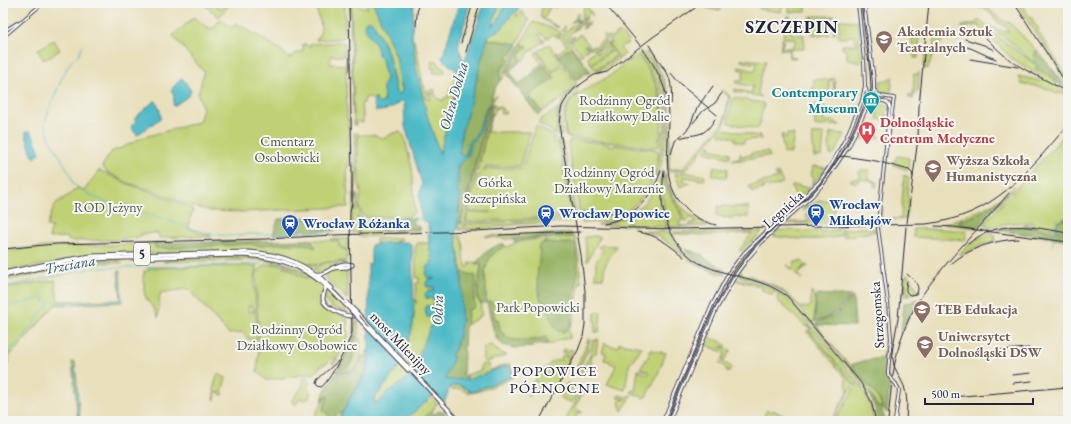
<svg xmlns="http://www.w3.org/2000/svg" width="1071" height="424" viewBox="0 0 1071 424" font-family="'EB Garamond',serif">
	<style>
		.green { fill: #c0d174; stroke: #717a58; fill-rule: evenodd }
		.forest { fill: #98b366; stroke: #5d6a50 }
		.water { fill: #4dbac6; stroke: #386e80 }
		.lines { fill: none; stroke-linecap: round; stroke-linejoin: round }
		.stream { stroke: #4dbac6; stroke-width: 1 }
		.secondary-casing { stroke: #403e4e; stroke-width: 4 }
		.primary-casing { stroke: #403e4e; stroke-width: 5 }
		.secondary { stroke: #fff; stroke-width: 2 }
		.primary { stroke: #fff; stroke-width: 3 }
		.tram { stroke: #22223b; stroke-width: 1 }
		.rail { stroke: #22223b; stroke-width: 1 }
		.secondary-bridge-casing { stroke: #403e4e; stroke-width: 4; stroke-linecap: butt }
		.primary-bridge-casing { stroke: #403e4e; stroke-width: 5; stroke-linecap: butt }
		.secondary-bridge { stroke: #fff; stroke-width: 2 }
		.primary-bridge { stroke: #fff; stroke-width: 3 }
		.labels { text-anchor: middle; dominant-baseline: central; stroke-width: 4; stroke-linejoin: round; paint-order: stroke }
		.shield { fill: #f6f6f2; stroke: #626272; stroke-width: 1 }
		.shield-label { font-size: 13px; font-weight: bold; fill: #22223b }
		.education-label { font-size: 14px; font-weight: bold; fill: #785e54; stroke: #f6f6f2; text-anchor: start }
		.culture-label { font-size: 14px; font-weight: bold; fill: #0d838f; stroke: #f6f6f2; text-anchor: end }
		.park-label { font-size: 14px; fill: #51574c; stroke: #f6f6f2 }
		.health-label { font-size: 14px; font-weight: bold; fill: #be3a42; stroke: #f6f6f2; text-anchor: start }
		.transit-label { font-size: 14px; font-weight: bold; fill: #164399; stroke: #f6f6f2; text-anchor: start }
		.street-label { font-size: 14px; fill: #22223b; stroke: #f6f6f2 }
		.water-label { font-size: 15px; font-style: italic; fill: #31576c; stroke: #f6f6f2 }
		.neighbourhood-label { font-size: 15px; letter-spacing: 1px; fill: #22223b; stroke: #f6f6f2 }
		.district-label { font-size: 18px; font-weight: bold; letter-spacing: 1px; fill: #22223b; stroke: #f6f6f2 }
	</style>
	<rect width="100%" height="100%" fill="#f6f6f2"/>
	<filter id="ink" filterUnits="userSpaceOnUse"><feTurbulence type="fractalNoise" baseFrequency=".025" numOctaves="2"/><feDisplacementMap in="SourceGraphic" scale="8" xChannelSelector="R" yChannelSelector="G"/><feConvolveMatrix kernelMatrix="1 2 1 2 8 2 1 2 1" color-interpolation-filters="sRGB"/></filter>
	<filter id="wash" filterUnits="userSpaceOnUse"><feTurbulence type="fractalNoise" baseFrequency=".012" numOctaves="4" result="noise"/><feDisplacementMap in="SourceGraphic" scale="16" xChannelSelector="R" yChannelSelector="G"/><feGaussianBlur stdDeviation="0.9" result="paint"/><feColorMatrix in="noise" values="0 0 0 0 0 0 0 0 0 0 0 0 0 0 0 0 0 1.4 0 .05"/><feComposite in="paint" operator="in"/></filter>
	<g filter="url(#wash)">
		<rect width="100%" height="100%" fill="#e8dfbb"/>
		<g class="green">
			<path d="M215 3H220L217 7 220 9 225 3H231L219 17 206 6 209 4 212 6Z"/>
			<path d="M316 3H345V35L344 37 338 39 316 40C327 26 316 18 316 3Z"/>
			<path d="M350 3H351L353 115Z"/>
			<path d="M351 3H359V6L368 8 366 3H373L396 56 402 91 400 94 396 92 388 53 373 22 370 21H366L364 23 366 30 377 47 378 54 382 59 386 78 383 88 384 101 379 104 369 97 365 98 364 103H362L361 106 363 113V123H360L358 121 356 122V125H354Z"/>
			<path d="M500 3H508C502 9 500 16 497 24H492Z"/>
			<path d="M544 3H550L555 7 554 5V4L556 6 555 8 554 7 551 5 545 17H544L543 19 559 27 558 28 541 18V11Z"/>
			<path d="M585 3H591L589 8 587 9 588 10H589L593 15H591L592 14 589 12 585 23 588 24 589 22H590L589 25 583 23 585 16 581 22 575 19 577 13 579 14 577 19 581 20Z"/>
			<path d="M707 3H725L720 10H714L707 8 706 4Z"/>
			<path d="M754 3H783L781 12 759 9 760 4Z"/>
			<path d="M790 3H792L793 5H798V7H799V5H806V12H789V10Z"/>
			<path d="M977 3H984L995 15 1007 23 1009 22 1041 55 1066 86 1067 89 1059 83 1055 82 1056 85 1066 94 1065 96 1061 93 1057 94C1047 86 1033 86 1021 84V81L1018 76 1042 81 1043 78 1011 58 978 25 962 28V26L976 23 978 20 982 22 998 37 1035 64 1013 44 989 26C995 28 1003 32 1009 32L1006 27 1000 24 983 6 981 9 978 7Z"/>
			<path d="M1016 3H1022L1029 16 1033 19V22L1039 29 1037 30 1068 78V85L1056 64Z"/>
			<path d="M517 10 518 11 516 16 520 15 521 11 524 13 525 14 524 16 529 20 517 44 518 45 505 72H503L505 73 502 80 500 78 501 69 505 66 507 58 506 57 514 49 517 44 488 39 489 35 501 29 510 17Z"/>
			<path d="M787 16H791L789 17V25L803 26 805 24 804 28H794L792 29V34L795 35H804V49H790L789 56 796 57V58H789V51L788 49H783L780 50 782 39 783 40V45L782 46V48H792V46L795 44V40L793 38H783Z"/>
			<path d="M811 16H813V20L814 16H835V34H833L834 17 830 18 829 35 818 36V35H815V34H812Z"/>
			<path d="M194 17 210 29H212L218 22 222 20 232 28 236 23 281 50 289 58 295 54 303 51V44H306L309 48 310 47V44L341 42 345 43 346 50H343L344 56H334V55H331L330 64 346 65V52L348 71 347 72 346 65 347 118 348 121 349 119V136L348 142 347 143H348L349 147V166L347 167 348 207 239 212 211 211 186 204 151 190 128 183 107 172 102 166 112 151 124 147 141 138 199 122 203 109 198 94 204 72 173 36Z"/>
			<path d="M574 20 580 22H578L579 23 573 30C577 29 579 24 582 23L585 26V25L587 26 583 29 582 28 585 27 582 24 569 35 571 38 574 36 575 37 570 41 561 30 565 26 566 27 564 29 566 31 578 22 574 21 572 23V21Z"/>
			<path d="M839 20 857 21 862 62 858 63 857 60H847V51L844 50 842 47V45H857V42H855L854 36H849L847 38H839Z"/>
			<path d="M533 22 555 29 561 33 556 37 554 34 547 38 540 33 539 35 543 40H545L527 54 528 56 519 63 521 58 520 53 527 46 523 45 522 42Z"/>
			<path d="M912 31 919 32V53H918V58H914V54H913L912 41Z"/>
			<path d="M618 33H621L629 42 625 45H623L620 48 625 54C618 60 605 71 597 72V70L616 57 618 59 619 58 609 44 611 43 609 40Z"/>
			<path d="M562 34 589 69 591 72 590 74 571 47 559 56 556 52 558 53 567 46 560 37 558 38 559 36Z"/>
			<path d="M580 34 591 47 596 46 605 38 603 36 605 35 607 37 609 36 610 37 611 36 594 50 592 48H589L586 44 584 46H587L588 49 586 52 584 49 582 51 584 53 581 56 579 52V51L571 42Z"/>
			<path d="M936 36 938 39 945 38 934 52 928 68H924L925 55 929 53 932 51H934V40H935Z"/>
			<path d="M54 40 60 50 44 60 37 50Z"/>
			<path d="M414 40 416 46 423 85H424L426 92 434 89 435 90V92L431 94 429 93 428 94V95L426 96 427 99H430V95L435 93 437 98 443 101 444 98H447L450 91 449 90H450L458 69H460L461 72 455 92 440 154 433 132 430 126 425 109 415 62 412 41Z"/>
			<path d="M605 43H608L611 48V50L592 63H590L588 59V56L598 48 599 50 597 52 598 54 609 47 608 45 600 50 599 48Z"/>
			<path d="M549 44 562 63 552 71 538 51 541 49H543V47Z"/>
			<path d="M537 51 552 72 563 65 576 83 563 98 542 112 529 96 555 77 550 74 544 65 536 71 534 69 542 64 535 54Z"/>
			<path d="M612 51C614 51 616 54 616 56L597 69H594L592 66V64Z"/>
			<path d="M641 51V53L642 54 643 53 645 55 658 76 666 101 667 131 661 166 657 177 656 176V175L662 143 663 131 665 130V115H663C662 89 654 75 639 54Z"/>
			<path d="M646 51C662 67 671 94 670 118H671L669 169H682L697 152 700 154 685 170 668 172C666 154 669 137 669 119 670 94 660 72 646 53Z"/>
			<path d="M638 55C653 74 662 95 662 120 662 126 661 132 660 139H658L660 140 659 146 658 147H650L567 137C563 121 564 114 571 99 562 111 564 124 566 137 562 120 563 104 579 92L572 99 583 91 608 77 630 59 631 60V59Z"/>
			<path d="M742 59 766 61 761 75 758 94 762 97 735 92V89L752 93 753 87 736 83V81H742L744 71 738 69 739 67 755 71 757 64 741 61Z"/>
			<path d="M432 60C438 60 439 63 441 68L442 67 444 69V70L445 72 444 73H432L434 72V68H431L432 62H431Z"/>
			<path d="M919 72V77L918 92 914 95 913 99 909 98V94H910V96H913L914 74H918Z"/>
			<path d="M891 77 893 78 891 82 892 84 891 91 888 93 882 94 883 92 882 91 881 93 878 91V87H880V81L889 80Z"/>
			<path d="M814 79 826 80 829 79H835L829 81 830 96H832L833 97H835L833 82H835V97L834 98H812Z"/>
			<path d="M577 84 579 88C560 103 559 113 562 135L561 136H558C557 110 559 103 577 84Z"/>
			<path d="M722 89 729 95 730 98 725 123 720 132H718L708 143V144L700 153 698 151 724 122 729 97 721 91Z"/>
			<path d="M496 95 492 104 481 153 467 206H468L465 224 462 228V230H459L460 228H458V223H463L461 222 492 99Z"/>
			<path d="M733 98H735L763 103 764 104 759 127 757 129 729 123 728 121Z"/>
			<path d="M493 104H495L494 106 497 107 499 106 507 112 506 113 501 114 500 113 502 110 496 108 494 110 495 111 494 114 492 113 487 132H530L520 166 486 167 483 171 487 169 522 168 536 126 552 135 554 137 552 141 556 143H558L556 138 558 141 571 210 570 216 466 222 468 212 473 213 491 212H473L469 211V206L477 175 478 176 480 173 478 171Z"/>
			<path d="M879 104 887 105 888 106 886 120 878 119 876 108Z"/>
			<path d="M813 105H824V108H825V116H823V120L829 122 830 121 835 122 836 124H839L840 125 815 126V119H813Z"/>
			<path d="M558 109C556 116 558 129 555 134L557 136 554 134 552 131 538 123 541 119Z"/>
			<path d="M867 127H870V128H869L870 135 869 134 868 135 871 136V135L875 136 879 135 881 137 874 139H860Z"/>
			<path d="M725 129 758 136 759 134 761 139 744 140V143L735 141V138L720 135Z"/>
			<path d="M1068 131V217L1057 222 1054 229 1024 225H1034L1033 222 1009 223 990 228 983 225Z"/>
			<path d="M400 132 404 136 412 167 414 192 415 212 408 217H366L362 214 359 207 361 193 359 183 358 139 359 135H374L382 138H385L393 133Z"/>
			<path d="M354 133H358L357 142V172L355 202Z"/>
			<path d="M830 133 845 134 835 153 833 155H830V150H829Z"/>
			<path d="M787 134H794L791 153H784L781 135H784V138H787Z"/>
			<path d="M812 134H824L822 156 814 157Z"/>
			<path d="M570 140 604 143 613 146 615 145 653 149 659 151 657 164 656 167V168L654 179 649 181 652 182C644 195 634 210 619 214 614 215 608 214 603 214 596 214 589 214 581 212L580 210V212L578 208H579L568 147V142H570Z"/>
			<path d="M563 142 576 214 575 216H572V211L560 143Z"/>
			<path d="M711 144 710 149 730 153V158L704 152Z"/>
			<path d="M768 152 770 157 767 156 733 161V159H740V153L742 156 751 155V153Z"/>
			<path d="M897 156 909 158 908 170 893 165Z"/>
			<path d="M714 166 728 169 726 178 712 175Z"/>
			<path d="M813 166 826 168 812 185 813 177H811Z"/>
			<path d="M99 170 128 184 151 192 193 209 188 228 211 235 210 237 202 236 159 238 158 233 141 234V237L115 240 70 241 68 240 67 237 49 238 52 227 47 226 54 206 56 205 55 204 69 195 77 188 84 191Z"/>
			<path d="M861 170H870L869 173 870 174 869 175V179L877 182 876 187H874L875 182 860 179 859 182 857 181 856 183 851 181V179L860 178V174L859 173V172Z"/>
			<path d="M685 172 705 176 704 180 684 177V181L691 183 680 187 675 174 682 173Z"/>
			<path d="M778 173 783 183 768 188 767 186 763 187V189L752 192 751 191V188H749V186L778 178V176H776L775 174Z"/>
			<path d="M667 174 666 176C672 201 685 213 708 226L669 227C662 209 663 193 664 175ZM665 176C667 194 681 204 684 221H688L690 217 692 218 695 220V223H692L691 222 690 226H680V224H679L680 221H682C681 205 663 193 665 176Z"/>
			<path d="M904 175 909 177 907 194 909 198 906 219 880 220 882 210 881 219H901Z"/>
			<path d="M662 176C661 194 660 210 667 227L630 225V214C637 210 644 204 649 197 653 192 657 179 662 176Z"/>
			<path d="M793 186H800V187H810L798 198 796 197 791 187Z"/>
			<path d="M1015 186 1002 200 976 215 958 222 959 224 969 225 975 228 943 224C962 218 981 211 998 200 1004 196 1010 190 1015 186Z"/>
			<path d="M353 193H354V205L353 211 354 208 356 211 355 204 357 194 358 196C356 215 363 219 375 232L378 230 387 232 402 231 403 232 380 233V236L360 237 359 225 357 216 358 223 359 237 358 233 351 232 352 215 353 213H352L354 204Z"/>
			<path d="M826 199H828L836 201 833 215 812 218 806 217V215L810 211 811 208H806L803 211V210L805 206 807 205 810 206 820 200 825 201Z"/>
			<path d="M718 206 720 207 721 206 744 207V210L745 207 749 206 748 207V217H741L740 219V217H733V219H731V218L725 217 724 219V217L718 216 717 217H716Z"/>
			<path d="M626 212 628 213V214C612 222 599 222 582 223L581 214C598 215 610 218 626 212Z"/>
			<path d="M628 216V225H598L609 223Z"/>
			<path d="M570 218V222L521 224 464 230 466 224Z"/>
			<path d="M834 218 835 221H837V223L784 224C788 221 800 222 806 222L807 220Z"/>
			<path d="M864 228H876L877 232 876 231 844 237V233L845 234V232H841V234L842 233V235L837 236V237C817 241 792 239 773 236L778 230 821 231V233H823V231Z"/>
			<path d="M914 229H941L967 231 965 240 913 237Z"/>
			<path d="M770 230H773L757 246 744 260 716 304 731 278H729L715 303 730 275 741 259Z"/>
			<path d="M642 231 669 232C682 257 700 267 726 274L725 275C712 272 699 267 688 259 671 247 664 235 642 231Z"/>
			<path d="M761 231V233L743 250 740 251H739L752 233 716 235 675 234 674 236 672 233 673 232Z"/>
			<path d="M572 233 571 234 506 239 485 236Z"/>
			<path d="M990 233 994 234 995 241 978 246V247L972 249 961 255 960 253 971 243 973 244 977 239Z"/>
			<path d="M459 236H461V239H462L464 248 463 255 467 268 470 266 469 263 476 262V264L480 263H481L477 298 479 302 481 303V316L465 326C467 321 466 316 468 311 469 307 473 304 474 300 476 294 474 288 476 281L468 274 462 272 456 237H459Z"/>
			<path d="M596 236 600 237V239H599L587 262 585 237Z"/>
			<path d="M573 237H575L579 257 581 284 579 283 576 305H575L574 319 569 330 570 337 569 338 558 340 552 344H537L535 345 501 343 497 340 492 320V302H488L486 299C487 285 481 270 491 257 496 252 499 248 505 246L506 247C510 246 514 243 518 242 528 240 538 239 548 238L544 242 546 243V242L551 238Z"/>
			<path d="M401 238V241H396V242L405 243H376V239Z"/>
			<path d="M331 239H348V250L340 247 338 241H331Z"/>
			<path d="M310 240 338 241C339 249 341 249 348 251L346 261 327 262 317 265 304 262 302 263 306 265 307 264 315 265 316 269C322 261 336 261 345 263L331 266 324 271H323V272L318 273 308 267 292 259 263 253 105 254 3 272V251L30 248 62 246Z"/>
			<path d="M418 243H429L432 262 427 268 426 275 429 278H434V280H428L426 283 427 287H434V291H427L426 298 434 299V307L426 306 429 317H433V322C429 333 417 354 419 365L414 371 403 359 413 326 414 316 413 299 416 300V304V283H419V278H416L415 251V247Z"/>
			<path d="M601 245 617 246 605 265 603 278H595L596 262 603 250 602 249 599 247Z"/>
			<path d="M234 256 94 260 76 262 3 278V277L71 263 94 259 249 256C279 258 300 267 324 285L325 288H324C323 291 321 294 321 298 321 311 339 313 347 318L348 338 336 361 333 364 332 363 336 361 335 360 336 359 334 358 320 367 315 373 270 380H266L257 371 259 349 256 273 265 265H279L291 270 306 279 312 278 308 276V278H306L283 265 282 263 301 271 317 281C292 260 264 257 234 256Z"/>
			<path d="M240 257H255L280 262 281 264 271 263 264 260H252L248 258V260L163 262 171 259Z"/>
			<path d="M119 260 117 261 123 263H95L52 272 51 270 48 272 3 281V278C42 270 79 261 119 260Z"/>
			<path d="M795 261 797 262 802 261 805 264 799 272 806 265 808 266 806 267 798 275 802 278V279L797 275V274H796L786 264 791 268 795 264 794 262Z"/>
			<path d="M241 266H257V270L254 276 256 311 252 310V306H248V312H256L257 340 248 339 247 337 242 332 238 333 229 334 189 290 186 289 160 293 158 318C157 315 156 312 154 309 151 304 147 301 145 295 143 289 145 283 143 276L144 275V271L149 270V268Z"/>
			<path d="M343 270 346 271 347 273V299L326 278 325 276C330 270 336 270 343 270Z"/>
			<path d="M118 271H120L122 302 55 305 19 346 10 355 9 357V364L3 365V288L55 280 58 301 121 300Z"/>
			<path d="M741 271 743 275 747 276 749 275 756 278V279C776 284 788 293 802 309L803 307 808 308 811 304V293H814L815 295 814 323 812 324C800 309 788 293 771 285 761 281 750 279 740 276L739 275Z"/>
			<path d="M907 274 916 287 917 290 915 293 910 294 907 291 906 284C905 290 905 294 911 296H904L906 276 907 277Z"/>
			<path d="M737 279C778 285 785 296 810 325L809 327 805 326 786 308 778 301 777 297 779 294 775 291 772 295 760 289 761 286 737 281Z"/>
			<path d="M328 292 331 294 347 310V311C338 312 318 302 328 292Z"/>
			<path d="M595 312H601L599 332H595Z"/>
			<path d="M354 317 355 318V334L353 341 356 336 354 351 356 339V323H357L358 320 361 356C360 364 354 370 346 372L352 362 354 352C352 359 349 366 345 372H341L351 360 354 343 353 342 337 372H336L348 349 354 335Z"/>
			<path d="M816 324 817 326 842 357 874 392 884 408 882 409 881 406 878 407 870 393H869L868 392 854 373 814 326Z"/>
			<path d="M811 326 861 386 869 402 875 421 835 420 857 384H856L855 385 810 331Z"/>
			<path d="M808 330 854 384 831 421 848 392V389L846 384V378L807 332Z"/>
			<path d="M708 336 712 337V338L709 339 712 338 715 340H718L727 346 726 347H720L731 350 723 362 732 367 728 373 725 367 719 363 722 360 725 353 704 344Z"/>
			<path d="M588 339H590L587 352 580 366 582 369 590 356 593 340 596 341V339H598L596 353 590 356 592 362 586 372H585V374L584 376 583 375 584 373 583 372 581 374 575 371V370L584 351Z"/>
			<path d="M605 343 607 344 608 345 618 347 619 343 642 347 629 365 625 390 607 384 616 366 609 362 610 361 604 360 606 353 602 352Z"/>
			<path d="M491 345 497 351 496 349 499 352 507 355 486 362 483 361V348Z"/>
			<path d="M567 349 568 351H569L570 349 571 350 572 349 573 350 572 351C573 355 569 357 568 360H569L568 365 551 393 545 389H534L528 397 529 389H531L532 382 534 383C537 377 540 373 544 370 550 363 552 360 562 360L561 357H562L563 355 567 357V355L565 354 566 351 564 353 562 352V350Z"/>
			<path d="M650 349H652V350L666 353 657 376 645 398 632 393 631 392 632 390 635 391 638 370 648 375 650 373 649 372 640 369 651 352 649 350Z"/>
			<path d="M72 362H75L80 421H78Z"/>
			<path d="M510 363 514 376C511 380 476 394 470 393 461 392 464 387 452 390L450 387 459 385 472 392 513 376 509 365 483 374V376H481L480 375 467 380V375L481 370V365L488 364 490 370Z"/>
			<path d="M400 364 411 375 394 388 387 392 381 400 375 403 374 401V399L390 379 391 377 392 376Z"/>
			<path d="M218 374 226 378 222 392 224 393 223 395H221V393L216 392 215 400H214C214 391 214 381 218 374Z"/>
			<path d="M308 378 311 380 307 388 310 391V397L304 401 301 398 295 405 291 401 303 386 302 381 303 379Z"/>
			<path d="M567 383 570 385H575V387H577L578 386 583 388 584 391 576 405 574 404 581 390 579 389 572 403 561 398 560 396Z"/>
			<path d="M619 395 627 397 629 395 632 396 628 399H630L622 411 619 402 621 400 626 399 618 398V396Z"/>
			<path d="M328 396 323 410 327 413 331 420 335 418 336 414 342 412 338 421H312L325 397Z"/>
			<path d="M431 397 437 403 432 412H430L422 421H403L426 402Z"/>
			<path d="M573 406 575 407V409L582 412V413H580V412L578 413 575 419V421H565Z"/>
			<path d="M767 410 771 412 773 410 784 416 786 414 799 421H761Z"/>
		</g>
		<g class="forest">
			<path d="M488 39 517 44 511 54H509L507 57 509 59C507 63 505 66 501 69L500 76 501 79 496 86 493 93 460 224 458 223 460 200 457 193 458 173V168L457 167C460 164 468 157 469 153 470 149 469 146 471 143 472 142 474 141 475 139 482 129 484 116 488 106L490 103 487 106 480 125 475 136 467 148 466 155 462 156 460 154 459 151 462 129 476 83 481 60 487 41Z"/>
			<path d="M522 42 523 45 528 46 520 53C521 64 516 65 509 71L519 84 544 65 550 74 555 77 529 96 542 112 538 115 506 73Z"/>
			<path d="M571 47 589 72 587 74 586 73 576 80 559 56Z"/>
			<path d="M1035 50 1066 87V89L1050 76 1035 68 1038 66 1034 63Z"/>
			<path d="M1002 200 977 228 958 223V222L976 215Z"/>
			<path d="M313 217 314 228H334V226L337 224 339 225 341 224V226L333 231 308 232 305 229 302 230 294 233 273 235 278 219H294L296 224C298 216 306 218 313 217Z"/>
			<path d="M1068 217V232L1056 230 1058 222Z"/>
			<path d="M412 218H416L415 220H411L414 224 419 227V230H406L402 229 395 230 392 228C388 231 384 231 379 229L381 224 384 225 389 223H393L394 222 396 223 400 221 399 219Z"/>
			<path d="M1012 227H1029L1068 234V240L997 230Z"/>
			<path d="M571 234 573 237 540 238 514 242 513 239 520 238Z"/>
			<path d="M310 240 316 247 314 248 309 245 304 244H269L259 246 251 244 172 248 170 250 166 248H155V243Z"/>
			<path d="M543 243H575C577 256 578 271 576 284 574 298 571 312 571 325L567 330 562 332 558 331 554 326 550 314 540 298 537 278 540 252 538 247 540 245V244Z"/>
			<path d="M500 244H504L505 246C499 248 496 252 491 257 481 269 487 285 486 299L488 302H492L495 319H498C499 323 499 328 501 331 503 334 507 337 510 339 517 341 540 340 546 337L548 344H537L532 347 514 348 503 345 499 341 494 332 487 303H481L479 302C477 297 477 293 479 289L477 288 478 283 480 278 479 277 481 271V263H480L476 265C479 256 491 248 500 244Z"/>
			<path d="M685 249 703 255V257L724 269 723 271C708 267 694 261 685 249Z"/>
			<path d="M462 272 476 276 474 302 476 304 473 308 468 310 467 322 465 326 463 376 467 375V380C460 378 451 382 445 379L452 361 453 356 451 355 455 350 459 334 461 319Z"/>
			<path d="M818 294 851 296 837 312 826 318 815 322 816 296Z"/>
			<path d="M853 297 855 326 818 325 817 326V323L838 314 850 299Z"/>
			<path d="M918 299 907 320 901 333 904 303 911 302 912 301Z"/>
			<path d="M354 341V343L351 360 341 372H337Z"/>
			<path d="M884 350H888C887 361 884 372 890 381L887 413 874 392 851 365 867 360 883 358V352Z"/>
			<path d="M367 351H369L367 365 365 373 344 409 342 412 336 414 335 418 331 420 327 413 323 411 328 396 324 397 322 401 324 392 335 375C339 373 343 373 348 372 355 371 362 364 362 356L364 357Z"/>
			<path d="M869 393H870L878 407 881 406 885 421H877L876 411Z"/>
			<path d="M438 411C443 412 445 413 449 417L446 421 443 418 439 420 434 416 429 421H422L430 412 435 414Z"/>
			<path d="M1068 416V421H1034V420L1039 418Z"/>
		</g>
		<g class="water">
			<path d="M373 3H414L412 39 414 46 415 62 427 115 440 154 443 140 454 99 455 93 453 91H455L459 77 461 76 460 69H458L457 71 442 59 459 3H470L459 43 458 46 463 60H465L473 35H474L484 3H500L492 25V26C500 22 500 11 508 3H523L517 10 510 17 501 29 489 35 487 41 481 60 476 83 467 114 465 124 462 129 460 150 459 151 460 154 462 156 466 155 468 144 475 136 480 125 487 106 490 103C485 108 484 119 482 126 482 129 477 136 475 139 474 141 472 142 471 144 469 146 470 150 469 153 468 157 460 164 457 166 460 173 457 185 457 193L460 195C461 199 459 200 459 204 458 213 459 221 457 230H456V236L462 278 461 319H462C460 332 458 344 451 355L453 356V359L445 379 448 380 462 379 467 380 480 375 481 376 483 374 509 365 513 376 472 392 459 385 450 387 445 401 432 396 426 402 403 421H338L350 398 365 375 368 365 369 351 368 264H371V245L386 243 407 242 411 244 412 247 414 316 411 333 401 364 374 399V402L376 403 381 400 387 392 395 388 410 376 419 365C416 352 430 333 433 320V317H427L425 311 426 306H434V299L426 298 425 295 427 291H434V287L426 286V283L428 280 434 279V278H427L426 275 428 266 432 262 429 245 428 223 423 221 421 217 419 194 422 184 405 126 404 102 403 101H400L393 108H390C384 111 382 111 376 111L373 103 375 97 378 103 380 104 384 101 383 88 386 78 382 59 378 54 377 47 366 30 364 23 366 21H370L373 22 388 53 396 92 400 94 402 91 396 56Z"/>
			<path d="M181 78 183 79 190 89 191 92 187 97 174 106 173 105C174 99 175 95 171 90Z"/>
			<path d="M154 101H156L160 111 161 118 137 135 135 133 131 126 135 122V118Z"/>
			<path d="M30 131C33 134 38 147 40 153L35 158 32 155 26 135V132Z"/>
		</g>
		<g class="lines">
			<g class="stream">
				<path d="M489 55 500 52 516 45"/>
				<path d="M50 107C56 93 61 79 68 66 73 57 80 58 82 46"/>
				<path d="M45 122 49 109"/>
				<path d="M45 124 50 139 70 174"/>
				<path d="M71 176 73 184 84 191"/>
				<path d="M85 192C100 200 119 209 135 212"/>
				<path d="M136 212 153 216 187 226"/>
				<path d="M360 221H364"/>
				<path d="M367 221 422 219"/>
				<path d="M356 224 357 223"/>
				<path d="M188 227 207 234 231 236 249 234H272L332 230 347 223"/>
				<path d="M1054 238C1054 232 1058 224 1057 219"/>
				<path d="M1053 242V241"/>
				<path d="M1052 245 1053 243"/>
				<path d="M145 267 262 264"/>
				<path d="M3 287 93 268 142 267"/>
				<path d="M55 303 122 301 119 271"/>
				<path d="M3 307 43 298H44L45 302"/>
				<path d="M8 364 9 352 34 323 45 308 47 307 49 301"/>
				<path d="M74 364 79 421"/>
				<path d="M535 382H538L544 386"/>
			</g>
		</g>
	</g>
	<g filter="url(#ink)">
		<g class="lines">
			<g class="secondary-casing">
				<g id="secondary">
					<path d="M3 32 17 23"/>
					<path d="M3 37 43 3"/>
					<path d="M866 89 867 94 871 100"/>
					<path d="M875 91 880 96 894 98 887 146"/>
					<path d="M871 100C878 101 887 99 890 106L886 144V147L878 224"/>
					<path d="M878 228 888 303 891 338 888 372V375L891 379"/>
					<path d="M663 421 712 305 730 271 744 253 819 182 832 163 846 138 862 101 865 86 864 60 858 3"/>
					<path d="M669 421 717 308 737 273 748 258 761 243 777 227 812 196 823 184 849 146 872 96 874 90V81L864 3"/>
					<path d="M895 421 899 390 896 384"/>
				</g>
			</g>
			<g class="primary-casing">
				<g id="primary">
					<path d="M332 268 348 267 352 265"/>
					<path d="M3 273 66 260 91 256 248 252C282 254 307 264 332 288"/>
					<path d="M317 274C328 276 336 260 352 265"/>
					<path d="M3 276 67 262 88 259 236 255C284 255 314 270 346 305"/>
					<path d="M325 284C327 290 322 294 323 300 325 308 346 317 353 316"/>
					<path d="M358 314 459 421"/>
					<path d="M368 328 408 370"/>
				</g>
			</g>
			<use href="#secondary" class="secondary"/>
			<use href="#primary" class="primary"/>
			<g class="tram">
				<path d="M837 159 840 157 843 156 876 161 909 170 912 173 913 177"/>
				<path d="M907 223 918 138 919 106 929 3"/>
				<path d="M907 281C906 287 904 292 910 295L916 294C922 286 913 280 907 274"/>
				<path d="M338 361 317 380 316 384 318 386 321 387C329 383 350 342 352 332L350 219V211L352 203V176L349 3"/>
				<path d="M539 421 578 350 583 337 585 324V291L581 255 559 125 560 115 562 106 568 96 574 89 594 75 607 72 653 37 695 8 700 3"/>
				<path d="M666 421 712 312 735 270 756 244 818 187 825 179 845 148 870 93 871 88 870 72 861 3"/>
				<path d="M906 421 907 403 906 394 904 386 894 366 892 352 898 319 906 227"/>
			</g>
			<g class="rail">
				<path d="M605 3C624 27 653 56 663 85 667 95 669 106 669 118 669 149 660 182 685 208 693 217 704 222 716 225"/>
				<path d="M1014 3 1068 86"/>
				<path d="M416 26 418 3"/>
				<path d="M979 31C992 44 1004 57 1019 66 1035 76 1053 82 1068 94"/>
				<path d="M965 39 984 45 994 50"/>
				<path d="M461 43 473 3"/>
				<path d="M649 45 665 71"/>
				<path d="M964 46C976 49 985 56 996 59"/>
				<path d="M466 52 480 3"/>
				<path d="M970 59 1018 67"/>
				<path d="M663 66C672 78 672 90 671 104"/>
				<path d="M670 72 681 85 717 115"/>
				<path d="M708 93 713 86"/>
				<path d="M693 123 703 111 715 103 722 93"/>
				<path d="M680 138C687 135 693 136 699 134 707 132 711 125 715 119"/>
				<path d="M671 154 675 141 684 133 690 126 696 110 706 95"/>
				<path d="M664 170C663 180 662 190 662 201 664 226 679 254 703 265 714 270 726 273 738 276 756 281 773 285 788 297L861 383 871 401 876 421"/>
				<path d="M604 223C634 219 651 198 661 171"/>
				<path d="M935 226 954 227 1068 242"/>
				<path d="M637 232C657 234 669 245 684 257"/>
				<path d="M499 235 581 232"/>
				<path d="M968 244C999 218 1032 227 1068 233"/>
				<path d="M3 249 55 244 267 239 332 235 475 231 561 226 677 229 926 224C995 216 1025 174 1068 125"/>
				<path d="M951 264C969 248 994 240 1019 239"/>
				<path d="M948 354 1029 348"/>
				<path d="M1012 375 1031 373"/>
				<path d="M1013 383 1032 381"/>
				<path d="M952 397 1068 387"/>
				<path d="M888 421C891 389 893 358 905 328 917 296 940 271 962 246 978 228 994 211 1009 193"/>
			</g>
			<g class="secondary-bridge-casing">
				<path id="secondary-bridge" d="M891 379 896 384"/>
			</g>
			<g class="primary-bridge-casing">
				<g id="primary-bridge">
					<path d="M346 302 358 314"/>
					<path d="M346 305 368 328"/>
				</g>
			</g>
			<use href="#secondary-bridge" class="secondary-bridge"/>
			<use href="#primary-bridge" class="primary-bridge"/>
		</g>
	</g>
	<defs>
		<g id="university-pin" transform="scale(0.9)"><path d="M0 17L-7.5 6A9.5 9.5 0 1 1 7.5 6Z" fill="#8d6e63" stroke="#f6f6f2"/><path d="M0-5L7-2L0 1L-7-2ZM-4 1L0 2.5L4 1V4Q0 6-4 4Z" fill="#fff"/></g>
		<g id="museum-pin" transform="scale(0.9)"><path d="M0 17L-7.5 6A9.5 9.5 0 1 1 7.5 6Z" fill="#0f9aa8" stroke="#f6f6f2"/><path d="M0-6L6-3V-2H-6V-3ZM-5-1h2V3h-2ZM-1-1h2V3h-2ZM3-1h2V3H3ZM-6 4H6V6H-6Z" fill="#fff"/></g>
		<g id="hospital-pin" transform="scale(0.9)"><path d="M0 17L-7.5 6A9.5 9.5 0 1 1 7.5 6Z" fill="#e0444e" stroke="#f6f6f2"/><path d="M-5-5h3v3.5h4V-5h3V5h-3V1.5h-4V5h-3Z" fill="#fff"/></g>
		<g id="station-pin" transform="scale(0.9)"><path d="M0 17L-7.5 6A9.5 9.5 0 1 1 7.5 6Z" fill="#1a4fb4" stroke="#f6f6f2"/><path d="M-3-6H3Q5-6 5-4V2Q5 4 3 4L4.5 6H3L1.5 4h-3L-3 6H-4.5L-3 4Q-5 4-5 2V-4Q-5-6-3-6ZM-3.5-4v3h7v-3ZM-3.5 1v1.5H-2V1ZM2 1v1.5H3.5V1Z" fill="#fff"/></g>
	</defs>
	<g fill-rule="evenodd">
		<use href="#university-pin" x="884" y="39"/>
		<use href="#museum-pin" x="871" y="100"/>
		<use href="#hospital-pin" x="867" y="130"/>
		<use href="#university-pin" x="933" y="168"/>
		<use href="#station-pin" x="816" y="212"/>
		<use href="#station-pin" x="546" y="213"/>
		<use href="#station-pin" x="290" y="223"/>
		<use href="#university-pin" x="922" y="309"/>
		<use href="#university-pin" x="925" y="344"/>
	</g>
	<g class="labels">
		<rect class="shield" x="134" y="243" width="16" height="22" rx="3"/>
		<g class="shield-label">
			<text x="142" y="254">5</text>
		</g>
		<g class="education-label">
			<text x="897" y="31">Akademia Sztuk<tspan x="897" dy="16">Teatralnych</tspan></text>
			<text x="946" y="160">Wyższa Szkoła<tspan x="946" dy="16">Humanistyczna</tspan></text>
			<text x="935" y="309">TEB Edukacja</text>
			<text x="938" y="336">Uniwersytet<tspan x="938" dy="16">Dolnośląski DSW</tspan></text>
		</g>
		<g class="culture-label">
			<text x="858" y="92">Contemporary<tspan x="858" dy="16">Museum</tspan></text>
		</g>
		<g class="park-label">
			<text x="625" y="100">Rodzinny Ogród<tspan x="625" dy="16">Działkowy Dalie</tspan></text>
			<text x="287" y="141">Cmentarz<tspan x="287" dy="16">Osobowicki</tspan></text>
			<text x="609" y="172">Rodzinny Ogród<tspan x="609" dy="16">Działkowy Marzenie</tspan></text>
			<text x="495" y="182">Górka<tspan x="495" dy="16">Szczepińska</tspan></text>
			<text x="108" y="207">ROD Jeżyny</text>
			<text x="538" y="307">Park Popowicki</text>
			<text x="297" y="329">Rodzinny Ogród<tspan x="297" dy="16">Działkowy Osobowice</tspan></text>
		</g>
		<g class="health-label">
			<text x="880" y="122">Dolnośląskie<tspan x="880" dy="16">Centrum Medyczne</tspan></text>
		</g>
		<g class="transit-label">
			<text x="829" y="204">Wrocław<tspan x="829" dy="16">Mikołajów</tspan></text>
			<text x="559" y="213">Wrocław Popowice</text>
			<text x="303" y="223">Wrocław Różanka</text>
		</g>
		<g class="street-label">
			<text transform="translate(783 209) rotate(-42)">Legnicka</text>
			<text transform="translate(877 315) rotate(-94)">Strzegomska</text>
			<text transform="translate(401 343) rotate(46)">most Milenijny</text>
		</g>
		<g class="water-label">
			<text transform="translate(453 96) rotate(-74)">Odra Dolna</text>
			<text transform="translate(70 264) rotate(-10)">Trzciana</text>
			<text transform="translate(437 310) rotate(-89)">Odra</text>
		</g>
		<g class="neighbourhood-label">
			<text x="555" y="370">POPOWICE<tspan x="555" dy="17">PÓŁNOCNE</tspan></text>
		</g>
		<g class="district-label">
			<text x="792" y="26">SZCZEPIN</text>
		</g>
	</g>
	<rect width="1071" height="424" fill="none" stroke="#f6f6f2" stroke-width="16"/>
	<path d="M925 398v6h108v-6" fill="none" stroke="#22223b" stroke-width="2"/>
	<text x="931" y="398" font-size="12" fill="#22223b" stroke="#f6f6f2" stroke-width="3" paint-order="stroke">500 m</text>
</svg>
